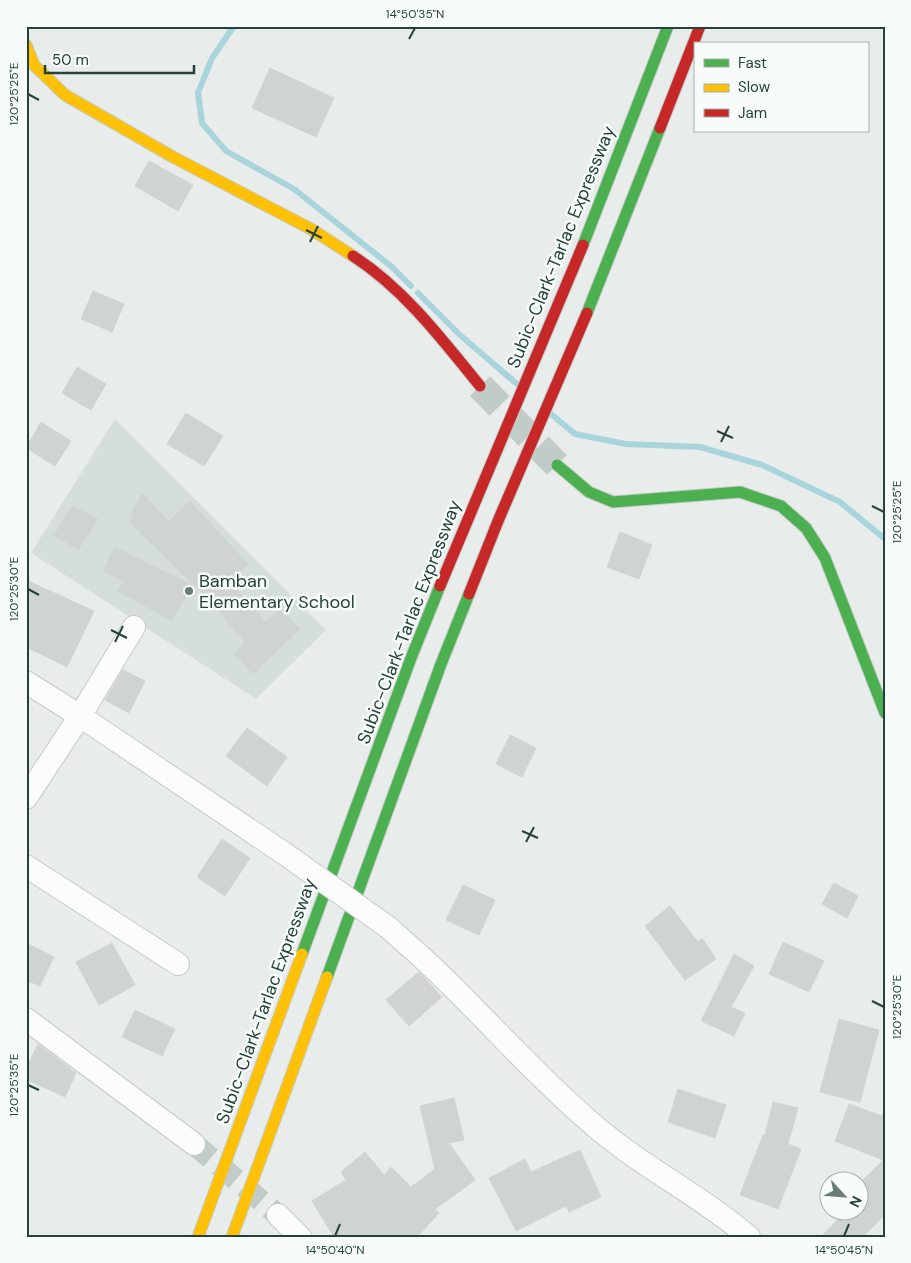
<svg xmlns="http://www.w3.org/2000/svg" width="911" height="1263" viewBox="0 0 911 1263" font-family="'DM Sans',sans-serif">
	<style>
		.built { fill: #d6dedb }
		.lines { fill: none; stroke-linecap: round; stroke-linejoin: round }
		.stream { stroke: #a9d4db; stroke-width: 6 }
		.building { fill: #cfd4d2; stroke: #d1d6d4 }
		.street-tunnel { stroke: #c1cbc8; stroke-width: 22; stroke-dasharray: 22 11; stroke-linecap: butt }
		.secondary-tunnel { stroke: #c1cbc8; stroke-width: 28; stroke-dasharray: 28 14; stroke-linecap: butt }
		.street-casing { stroke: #c5cac8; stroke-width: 24 }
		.fast-casing { stroke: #c3cbc8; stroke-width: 13 }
		.slow-casing { stroke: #c3cbc8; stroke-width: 13 }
		.jam-casing { stroke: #c3cbc8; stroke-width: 13 }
		.street { stroke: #fcfcfc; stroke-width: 22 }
		.fast { stroke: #4caf50; stroke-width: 11 }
		.slow { stroke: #ffc107; stroke-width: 11 }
		.jam { stroke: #c62828; stroke-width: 11 }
		.street-bridge-casing { stroke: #c5cac8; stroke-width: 24; stroke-linecap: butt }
		.street-bridge { stroke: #fcfcfc; stroke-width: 22 }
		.ticks { fill: none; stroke: #24423a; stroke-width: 2 }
		.poi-dot { fill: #697e78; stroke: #f7fbf9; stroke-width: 2 }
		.labels { text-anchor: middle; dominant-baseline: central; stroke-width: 5; stroke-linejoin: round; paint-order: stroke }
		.street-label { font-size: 18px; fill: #24423a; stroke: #f7fbf9 }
		.poi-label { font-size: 18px; fill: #24423a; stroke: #f7fbf9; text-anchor: start }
		.neatline { fill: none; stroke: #24423a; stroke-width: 2 }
		.ticks-label { font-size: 12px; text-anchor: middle; fill: #24423a }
	</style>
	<rect width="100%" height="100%" fill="#e8edeb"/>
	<path class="built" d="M115 419 326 630 256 699 31 553Z"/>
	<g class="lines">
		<g class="stream">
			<path d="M234 26 212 58 198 93 202 123 226 151 294 189 392 267 411 286"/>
			<path d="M418 293 460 335 517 384"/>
			<path d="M551 414 575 434 626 444 700 447 762 465 840 502 885 539"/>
		</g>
	</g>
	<g class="building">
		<path d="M270 68 334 98 316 137 252 108Z"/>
		<path d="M149 161 193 185 178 211 135 186Z"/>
		<path d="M93 291 124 304 112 332 81 319Z"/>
		<path d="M77 367 106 384 91 410 62 393Z"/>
		<path d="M186 413 223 436 204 466 167 444Z"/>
		<path d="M41 422 71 441 55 466 26 448Z"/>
		<path d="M142 493 169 521 190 501 248 564 230 581 266 622 280 609 300 629 253 674 234 654 245 642 207 598 129 522 133 515 131 513Z"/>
		<path d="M72 506 98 519 78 550 54 535Z"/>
		<path d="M620 532 652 545 639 579 607 567Z"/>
		<path d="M115 547 192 585 172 621 118 591 123 581 103 571Z"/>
		<path d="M26 580 94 611 67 667 26 647Z"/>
		<path d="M123 670 145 681 129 713 105 700Z"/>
		<path d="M247 728 287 757 267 786 226 756Z"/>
		<path d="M510 735 536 748 522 777 496 764Z"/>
		<path d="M222 839 250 858 225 896 197 877Z"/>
		<path d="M834 883 858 896 847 918 822 904Z"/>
		<path d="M463 885 495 900 479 935 446 920Z"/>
		<path d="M670 906 698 942 702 938 716 959 685 980 645 926Z"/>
		<path d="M783 942 824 961 809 992 769 974Z"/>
		<path d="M26 943 54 957 40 986 26 980Z"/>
		<path d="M112 943 135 985 99 1005 76 962Z"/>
		<path d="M734 954 754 966 731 1007 745 1013 734 1036 701 1021Z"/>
		<path d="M419 972 442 997 409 1026 386 1000Z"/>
		<path d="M135 1010 175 1029 162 1056 122 1037Z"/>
		<path d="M839 1019 879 1030 860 1102 820 1092Z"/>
		<path d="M38 1044 76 1073 65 1097 26 1079V1069Z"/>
		<path d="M678 1089 726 1105 715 1138 668 1122Z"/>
		<path d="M454 1098 464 1140 449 1143 475 1180 435 1209 439 1213 417 1237H334L312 1201 346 1180 341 1172 365 1152 384 1175 391 1167 411 1187 435 1169 420 1106Z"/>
		<path d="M773 1102 798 1108 788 1144 801 1149 778 1209 740 1195 763 1135H765Z"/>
		<path d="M849 1104 885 1117V1215L863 1237H821L847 1210H858V1185L883 1160 835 1141Z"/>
		<path d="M580 1150 601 1197 569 1212 566 1206 516 1231 489 1178 525 1159 531 1172Z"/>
	</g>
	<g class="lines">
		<path class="street-tunnel" d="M194 1144 278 1215"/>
		<path class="secondary-tunnel" d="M480 386 557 465"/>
		<g class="street-casing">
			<g id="street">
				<path d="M26 682 80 716 288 856"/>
				<path d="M26 798 80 716 134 627"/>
				<path d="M26 866 178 964"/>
				<path d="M389 928C403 941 418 953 431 966 485 1017 533 1073 589 1121 638 1165 699 1194 749 1237"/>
				<path d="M26 1019 194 1144"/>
				<path d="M278 1215 300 1237"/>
			</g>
		</g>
		<g class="fast-casing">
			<g id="fast">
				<path d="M583 245 668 26"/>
				<path d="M587 313 660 128"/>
				<path d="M557 465 589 492 613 502 740 492 781 506 806 528 825 558 885 713"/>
				<path d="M302 954 411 658 440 586"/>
				<path d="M327 977 441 664 469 594"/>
			</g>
		</g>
		<g class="slow-casing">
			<g id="slow">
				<path d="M26 45 34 65 65 95 173 157 311 229 353 256"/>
				<path d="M198 1237 302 954"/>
				<path d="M232 1237 327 977"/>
			</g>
		</g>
		<g class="jam-casing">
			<g id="jam">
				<path d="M660 128 700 26"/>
				<path d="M353 256C404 289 442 339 480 386"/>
				<path d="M440 586 583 245"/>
				<path d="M469 594 498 521 587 313"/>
			</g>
		</g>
		<use href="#street" class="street"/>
		<use href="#fast" class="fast"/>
		<use href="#slow" class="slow"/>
		<use href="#jam" class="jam"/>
		<g class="street-bridge-casing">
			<path id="street-bridge" d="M288 856 389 928"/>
		</g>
		<use href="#street-bridge" class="street-bridge"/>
	</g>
	<path class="ticks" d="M409 39 415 28M28 94 39 100M306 230 322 238M310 242 318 226M717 431 733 438M721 442 729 426M872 506 884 512M28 589 39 595M111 630 127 638M115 642 123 626M522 831 538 838M526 842 534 827M872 1001 884 1007M28 1085 39 1090M335 1236 340 1224M844 1236 849 1224"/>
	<circle class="poi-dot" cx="189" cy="591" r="5"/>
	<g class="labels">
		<g class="street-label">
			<text transform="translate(561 247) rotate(-68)">Subic-Clark-Tarlac Expressway</text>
			<text transform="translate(409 622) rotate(-69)">Subic-Clark-Tarlac Expressway</text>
			<text transform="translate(266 1001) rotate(-70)">Subic-Clark-Tarlac Expressway</text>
		</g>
		<g class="poi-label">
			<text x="199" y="581">Bamban<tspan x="199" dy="21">Elementary School</tspan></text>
		</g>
	</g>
	<rect width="911" height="1263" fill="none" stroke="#f7fbf9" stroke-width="55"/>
	<rect x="694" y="42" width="175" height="90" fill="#f7fbf9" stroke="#a3b1ad"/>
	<rect x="704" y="59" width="25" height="8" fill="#4caf50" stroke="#a3b1ad"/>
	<text x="738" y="68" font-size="15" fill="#24423a">Fast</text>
	<rect x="704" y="84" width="25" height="8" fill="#ffc107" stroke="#a3b1ad"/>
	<text x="738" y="92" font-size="15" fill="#24423a">Slow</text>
	<rect x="704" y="109" width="25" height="8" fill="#c62828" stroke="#a3b1ad"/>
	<text x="738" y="118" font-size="15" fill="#24423a">Jam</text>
	<g transform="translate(844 1196) rotate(116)"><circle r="24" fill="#f7fbf9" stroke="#a3b1ad"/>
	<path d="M0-4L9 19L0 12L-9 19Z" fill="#697e78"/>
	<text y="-8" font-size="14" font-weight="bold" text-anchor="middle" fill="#24423a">N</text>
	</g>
	<path d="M45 65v8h149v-8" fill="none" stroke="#24423a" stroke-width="2.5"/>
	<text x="52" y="65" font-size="15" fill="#24423a" stroke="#f7fbf9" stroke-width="4" paint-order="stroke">50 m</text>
	<rect x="28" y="28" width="856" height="1208" class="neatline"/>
	<g class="ticks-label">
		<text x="415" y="18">14°50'35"N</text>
		<text transform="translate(14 94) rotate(-90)" y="4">120°25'25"E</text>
		<text transform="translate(897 512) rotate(-90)" y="4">120°25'25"E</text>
		<text transform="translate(14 589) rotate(-90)" y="4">120°25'30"E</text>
		<text transform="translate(897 1007) rotate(-90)" y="4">120°25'30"E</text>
		<text transform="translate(14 1085) rotate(-90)" y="4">120°25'35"E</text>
		<text x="335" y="1254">14°50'40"N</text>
		<text x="844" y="1254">14°50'45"N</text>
	</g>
</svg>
